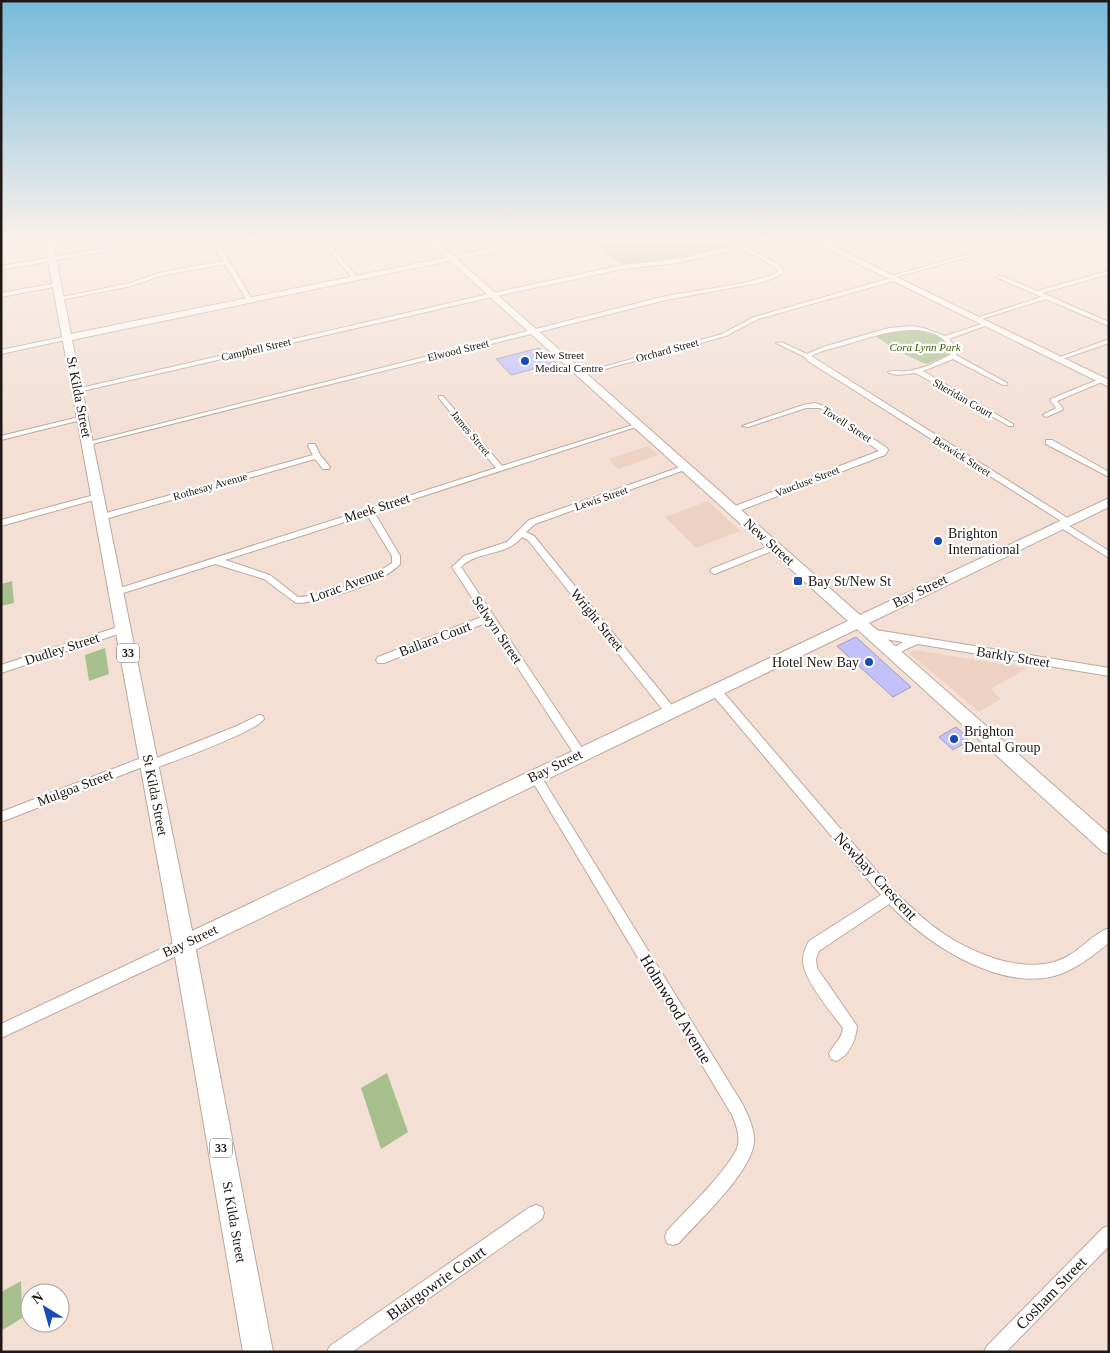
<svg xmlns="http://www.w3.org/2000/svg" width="1110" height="1353" viewBox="0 0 1110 1353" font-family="'Times New Roman',serif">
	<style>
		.built { fill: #edd2c3 }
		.green { fill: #a6bf8c }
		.building { fill: #c2c1fc; stroke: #a0a0b3 }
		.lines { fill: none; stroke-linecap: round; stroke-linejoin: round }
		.street-casing { stroke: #bca99e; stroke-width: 2 }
		.secondary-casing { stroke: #bca99e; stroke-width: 2 }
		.primary-casing { stroke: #bca99e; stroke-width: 2 }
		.street { fill: #fff; fill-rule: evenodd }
		.secondary { fill: #fff; fill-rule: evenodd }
		.primary { fill: #fff; fill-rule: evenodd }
		.poi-dot { fill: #174bb8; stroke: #fff; stroke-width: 2 }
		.labels { text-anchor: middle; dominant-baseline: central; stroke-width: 4.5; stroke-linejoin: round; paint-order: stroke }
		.far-park-label { font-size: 11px; font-style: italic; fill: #3d5c07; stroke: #fff }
		.far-street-label { font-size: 11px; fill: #1f1814; stroke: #fff }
		.far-poi-label { font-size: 11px; fill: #1f1814; stroke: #fff; text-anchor: start }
		.shield { fill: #fff; stroke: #625d5a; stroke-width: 1 }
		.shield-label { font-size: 12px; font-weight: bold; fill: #1f1814 }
		.street-label { font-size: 14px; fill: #1f1814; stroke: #fff }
		.poi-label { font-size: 14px; fill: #1f1814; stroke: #fff; text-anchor: start }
		.near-street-label { font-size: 16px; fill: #1f1814; stroke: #fff }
	</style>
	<rect width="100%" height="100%" fill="#f3dfd4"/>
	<g class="built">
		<path d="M648 446 658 455 618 469 609 459Z"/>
		<path d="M708 501 740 531 696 548 665 517Z"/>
		<path d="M914 650 1027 668 991 689 1001 699 979 712 909 653Z"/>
	</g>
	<g class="green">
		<path d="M588 238H765L671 259 622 264 584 239Z"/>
		<path d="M910 329C922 331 957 337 949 355L926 364 900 352 875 336 892 331Z"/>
		<path d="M12 581 14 603 1 606V584Z"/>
		<path d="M105 648 109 674 89 681 85 655Z"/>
		<path d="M387 1073 408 1132 381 1149 361 1088Z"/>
		<path d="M21 1281 22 1318 1 1331V1292Z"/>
	</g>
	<g class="building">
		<path d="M539 348 556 363 511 375 496 359Z"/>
		<path d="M856 637 911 687 893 697 837 646Z"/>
		<path d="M956 727 966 736 968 741 953 750 939 737Z"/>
	</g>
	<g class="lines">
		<g class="street-casing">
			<g id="street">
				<path d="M165 238H176L1 270V266Z"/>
				<path d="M209 238H214L217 242 253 301 252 302H248L225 264 160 276 131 286 60 300 57 298 130 283 159 273 224 261Z"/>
				<path d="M319 238H324L358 278V280H354Z"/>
				<path d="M769 238H778L746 247 779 265 784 272 776 277 763 282 666 300 88 445 84 443 666 296 745 283 772 275 778 272 775 267 741 248 678 263 623 269 492 297 78 392 75 390 76 389 493 293 623 265 678 259Z"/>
				<path d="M882 238H890L840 253 836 252Z"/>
				<path d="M1030 238H1038L892 278 887 277Z"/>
				<path d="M1109 271V274L1042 293 1109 322V326L1046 299 978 320 973 319 1042 297 998 278V276H1002L1037 291Z"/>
				<path d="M895 277 898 279 897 280 758 319 726 336 583 375 578 374 722 334 754 317Z"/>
				<path d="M57 283 59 284V286L1 297V293Z"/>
				<path d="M985 323 990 324 949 339 958 351 956 355 1007 383V385H1003L953 359 923 371 1013 424V426H1009L916 373 897 375 889 373 888 372C893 369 901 372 908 371 922 369 937 362 950 355L952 351C935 314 876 335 848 344 835 348 822 350 811 356L1069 519 1070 521 1066 524 1109 551V558L1058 526 1057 524 1061 521 808 361 805 357 776 343 781 342 807 354 823 347 889 328 912 326 923 328 945 336Z"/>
				<path d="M68 336 70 337V339L1 354V350Z"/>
				<path d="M1109 339V343L1060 360 1055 359Z"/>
				<path d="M1102 378 1104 379V381L1057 401 1063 409 1062 410 1046 417 1043 415 1056 408 1050 400 1051 399Z"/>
				<path d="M439 396H443L502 466 636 424 642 425 374 512 400 556V564C385 582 320 603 296 603L264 579 215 564 120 594H114L113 592 114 590 496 468 439 398ZM367 515 392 556V563C369 579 326 596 298 597L270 575 225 560Z"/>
				<path d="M815 403 824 406 887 448 888 450 885 455 736 512H730V508L879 451 820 408H806L748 427 742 426 803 405Z"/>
				<path d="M83 416 85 417V419L1 440V436Z"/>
				<path d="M1046 440H1052L1109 472V477L1046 444Z"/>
				<path d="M309 444H315L320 455 330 467 329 469H323L315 459 105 519H99L98 517 99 515 313 455 308 446Z"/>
				<path d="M683 466H689L690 468 535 524 526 532 534 536 674 708 675 711 674 714 670 715 666 714 528 540 522 537C506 557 478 550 461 567L584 751 585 754 584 757 580 759 576 757 488 622 384 663H378L376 660 378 657 484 616 452 567 464 556 507 542 529 520Z"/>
				<path d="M98 494 102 496 101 498 1 526V520Z"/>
				<path d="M774 544 778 547 777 549 717 573 714 574 710 571 711 569Z"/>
				<path d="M124 625 129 629 127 631 1 673V665Z"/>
				<path d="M870 629 1109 668V676L918 644 906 649 893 657 888 653 890 650 903 642 867 636 865 633 867 630Z"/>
				<path d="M715 686 719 687 892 889C904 900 915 912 929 923 960 948 1016 975 1057 961 1077 955 1090 935 1109 928V943C1091 957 1073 972 1050 977 994 988 926 943 889 904L819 951 816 959 817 968 857 1026C856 1040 849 1056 836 1061L831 1059 829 1054C833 1044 842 1040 843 1028 832 1013 802 978 803 960 803 953 806 947 809 941L881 895 711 693 710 690 711 687Z"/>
				<path d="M259 715 263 716 264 719C256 732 169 763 150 770L145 766 1 822V812L149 755 154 759 237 726Z"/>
				<path d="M535 771 539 773 743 1105C748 1116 755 1129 754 1142 751 1173 700 1219 679 1243L673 1245 667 1243 665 1237 667 1231C684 1212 732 1167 738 1145 740 1135 736 1124 732 1115L531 779 529 776 531 773Z"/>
				<path d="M184 938 189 940 191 945 189 950 1 1038V1024Z"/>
				<path d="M536 1205 542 1207 544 1213 542 1219 352 1352H327L330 1346 530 1207Z"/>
				<path d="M1109 1226V1246L1006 1352H984L987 1346 1103 1228Z"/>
			</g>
		</g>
		<g class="secondary-casing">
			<g id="secondary">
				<path d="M425 238H433L860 615 1109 498V507L869 623 1109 834V854L1103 852 857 629 191 952 184 955 177 952 174 945 177 938 848 621Z"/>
				<path d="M806 238H816L1109 380V387Z"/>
				<path d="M1095 238 1109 239V244L1096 240Z"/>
			</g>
		</g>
		<g class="primary-casing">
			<path id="primary" d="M44 238H52L71 334 542 238H558L72 340 195 945 273 1352H243L173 945Z"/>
		</g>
		<use href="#street" class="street"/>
		<use href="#secondary" class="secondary"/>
		<use href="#primary" class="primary"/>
	</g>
	<linearGradient id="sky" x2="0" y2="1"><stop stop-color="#77badb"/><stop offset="0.56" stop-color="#faf1ec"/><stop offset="1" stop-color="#faf1ec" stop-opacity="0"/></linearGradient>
	<rect width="1110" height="428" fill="url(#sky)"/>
	<g class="poi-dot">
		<circle cx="525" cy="361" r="5"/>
		<circle cx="938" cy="541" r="5"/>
		<rect x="793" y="576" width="10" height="10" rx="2.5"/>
		<circle cx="869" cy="662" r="5"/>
		<circle cx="954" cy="739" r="5"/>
	</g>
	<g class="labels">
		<g class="far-park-label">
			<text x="925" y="347">Cora Lynn Park</text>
		</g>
		<g class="far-street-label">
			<text transform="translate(256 349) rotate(-13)">Campbell Street</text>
			<text transform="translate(458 350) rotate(-14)">Elwood Street</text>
			<text transform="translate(667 350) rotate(-15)">Orchard Street</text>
			<text transform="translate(963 398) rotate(30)">Sheridan Court</text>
			<text transform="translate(847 424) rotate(33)">Tovell Street</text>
			<text transform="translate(471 433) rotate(50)">James Street</text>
			<text transform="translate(962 456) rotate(32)">Berwick Street</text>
			<text transform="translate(807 481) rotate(-21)">Vaucluse Street</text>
			<text transform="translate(210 486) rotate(-16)">Rothesay Avenue</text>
			<text transform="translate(601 498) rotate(-19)">Lewis Street</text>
		</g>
		<g class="far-poi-label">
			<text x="535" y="355">New Street<tspan x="535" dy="13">Medical Centre</tspan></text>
		</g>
		<g class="shield">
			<rect x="117" y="643.5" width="22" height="19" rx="4"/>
			<rect x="210" y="1138.5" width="22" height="19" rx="4"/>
		</g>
		<g class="shield-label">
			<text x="128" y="653">33</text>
			<text x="221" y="1148">33</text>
		</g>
		<g class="street-label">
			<text transform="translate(79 397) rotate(79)">St Kilda Street</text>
			<text transform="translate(377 508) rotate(-18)">Meek Street</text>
			<text transform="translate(769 542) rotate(42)">New Street</text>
			<text transform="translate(347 585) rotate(-20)">Lorac Avenue</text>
			<text transform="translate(920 591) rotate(-26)">Bay Street</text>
			<text transform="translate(597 620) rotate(51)">Wright Street</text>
			<text transform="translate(497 630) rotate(56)">Selwyn Street</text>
			<text transform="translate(435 639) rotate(-21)">Ballara Court</text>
			<text transform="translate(62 649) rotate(-18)">Dudley Street</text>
			<text transform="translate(1013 657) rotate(9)">Barkly Street</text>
			<text transform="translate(555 766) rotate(-26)">Bay Street</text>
			<text transform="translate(75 788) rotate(-21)">Mulgoa Street</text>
			<text transform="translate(155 795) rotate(79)">St Kilda Street</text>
			<text transform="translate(190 941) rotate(-25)">Bay Street</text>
			<text transform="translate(234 1222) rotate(80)">St Kilda Street</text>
		</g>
		<g class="poi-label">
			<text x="948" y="533">Brighton<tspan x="948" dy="16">International</tspan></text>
			<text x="808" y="581">Bay St/New St</text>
			<text x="859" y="662" text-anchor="end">Hotel New Bay</text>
			<text x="964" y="731">Brighton<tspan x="964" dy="16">Dental Group</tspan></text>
		</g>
		<g class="near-street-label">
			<text transform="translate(876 876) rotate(47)">Newbay Crescent</text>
			<text transform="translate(676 1009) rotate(59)">Holmwood Avenue</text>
			<text transform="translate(436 1283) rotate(-35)">Blairgowrie Court</text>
			<text transform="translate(1051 1293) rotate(-46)">Cosham Street</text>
		</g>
	</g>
	<rect width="1110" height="1353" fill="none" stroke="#1f1814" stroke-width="5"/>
	<g transform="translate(45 1308) rotate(323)"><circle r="24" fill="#ffffff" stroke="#a5a3a1"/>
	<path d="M0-4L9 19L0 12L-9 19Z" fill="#174bb8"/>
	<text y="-8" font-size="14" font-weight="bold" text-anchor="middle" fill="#1f1814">N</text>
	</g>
</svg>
